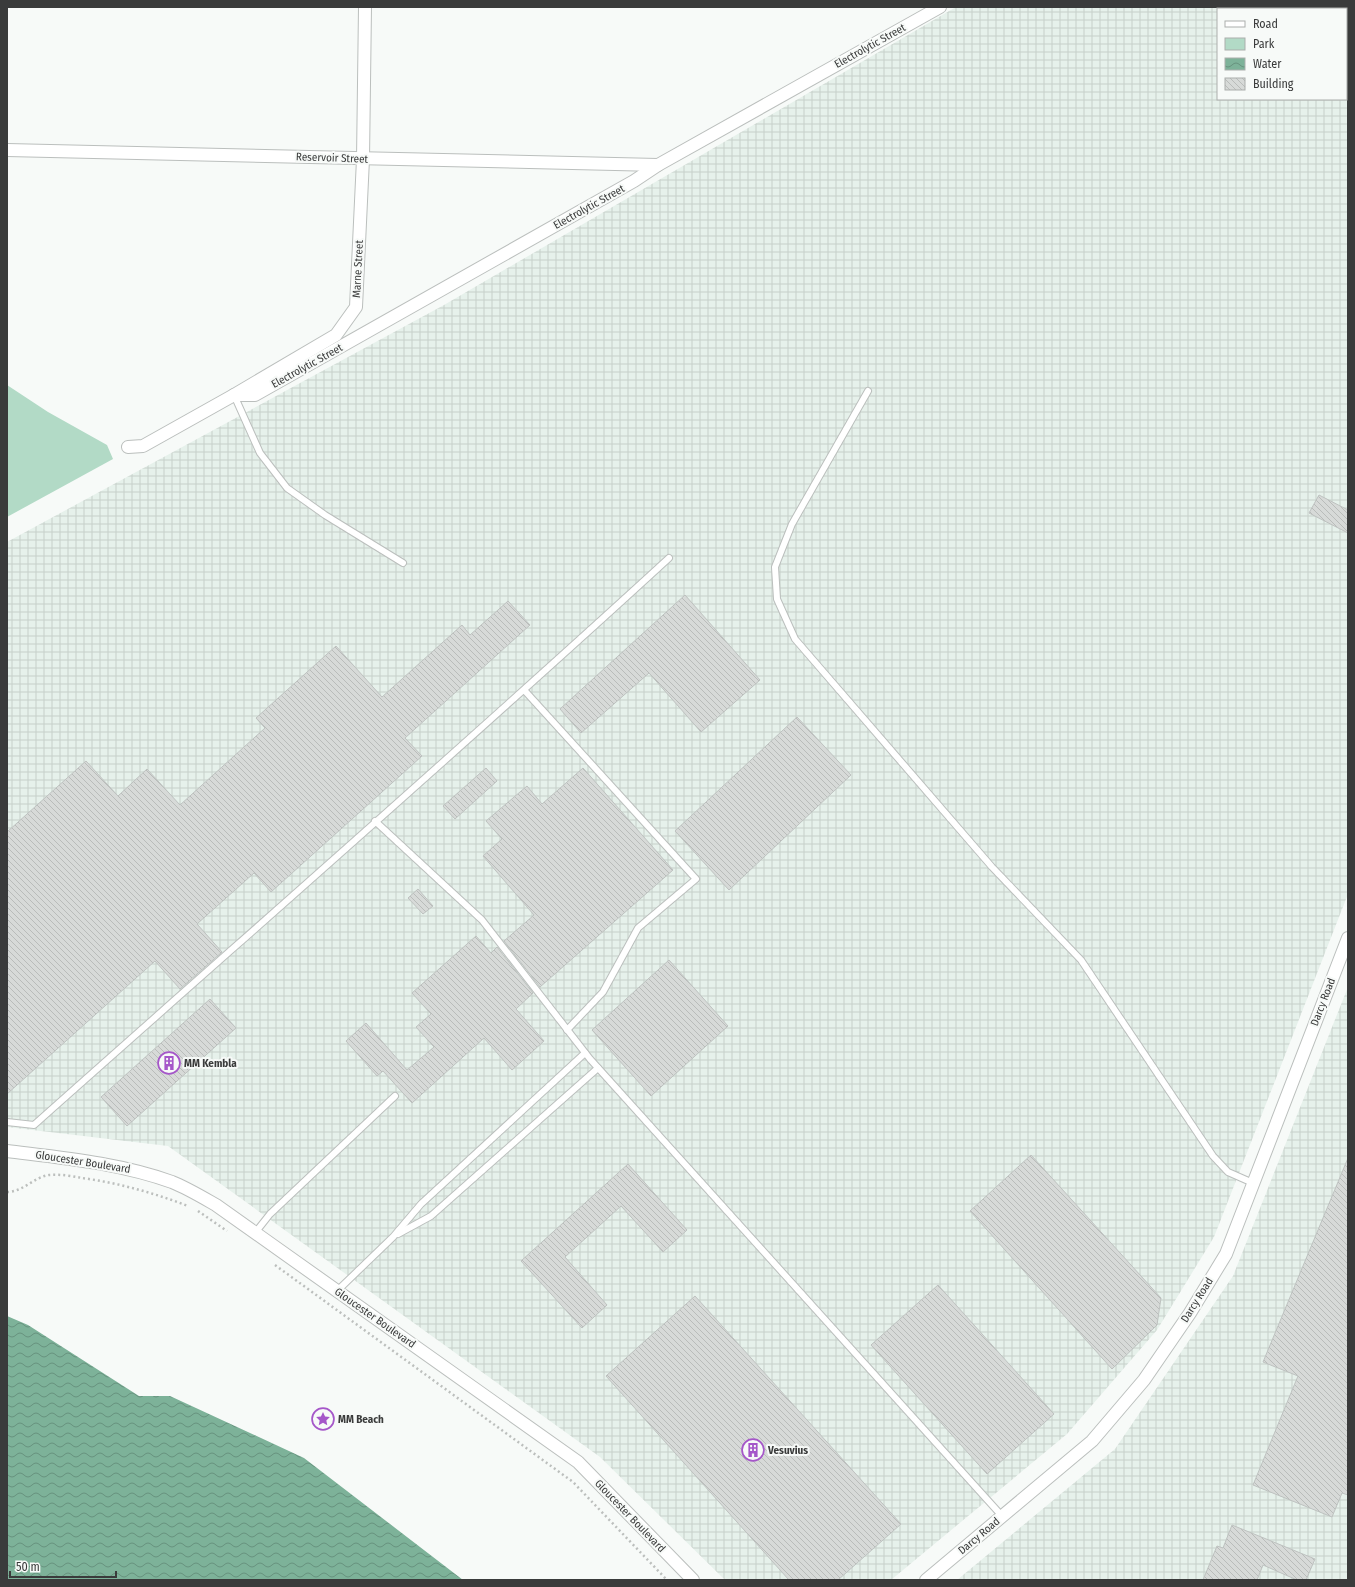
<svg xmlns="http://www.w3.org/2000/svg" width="1355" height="1587" viewBox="0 0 1355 1587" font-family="'Fira Sans Condensed',sans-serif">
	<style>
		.industrial { fill: url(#industrial-grid); fill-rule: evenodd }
		.green { fill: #b2dac6 }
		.water { fill: url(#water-waves) }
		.building { fill: url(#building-back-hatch); stroke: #bec2c0 }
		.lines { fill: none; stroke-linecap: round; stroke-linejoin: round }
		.lane-casing { stroke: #bbbfbd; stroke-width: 8 }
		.street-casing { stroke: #bbbfbd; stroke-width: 14 }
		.path { stroke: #bcbfbd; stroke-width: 2.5; stroke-dasharray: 2 3; stroke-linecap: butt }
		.lane { stroke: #fff; stroke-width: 6 }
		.street { stroke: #fff; stroke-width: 12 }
		.labels { text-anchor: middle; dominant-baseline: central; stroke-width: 4; stroke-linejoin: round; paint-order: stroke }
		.street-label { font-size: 11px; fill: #3a3b3b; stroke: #f7faf8 }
		.poi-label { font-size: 11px; font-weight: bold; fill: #3a3b3b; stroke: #f7faf8; text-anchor: start }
	</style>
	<defs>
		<pattern id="industrial-grid" width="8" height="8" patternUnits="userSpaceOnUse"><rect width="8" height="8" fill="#e6f1eb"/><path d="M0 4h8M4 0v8" fill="none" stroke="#c6d0ca"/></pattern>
		<pattern id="water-waves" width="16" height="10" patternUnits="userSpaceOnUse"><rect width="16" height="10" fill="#7db299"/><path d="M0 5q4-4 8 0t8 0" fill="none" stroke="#67927e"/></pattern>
		<pattern id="building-back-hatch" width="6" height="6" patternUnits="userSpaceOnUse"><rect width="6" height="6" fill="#d7dad8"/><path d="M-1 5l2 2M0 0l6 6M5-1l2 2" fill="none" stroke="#b9bcba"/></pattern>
	</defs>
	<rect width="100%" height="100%" fill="#f7faf8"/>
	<g class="industrial">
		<path d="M956 7H1348V894L1214 1237 1157 1330 1067 1434 891 1580H725L600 1457 168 1146 7 1127V542L444 305ZM1218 9H1346V99H1218Z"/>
		<path d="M1348 987V1580H957L1115 1449 1233 1276Z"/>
	</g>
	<path class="green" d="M7 385 48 412 107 445 113 459 7 517Z"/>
	<path class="water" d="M7 1316 28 1325 139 1396H170L304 1458 463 1580H7Z"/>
	<g class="building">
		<path d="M1319 495 1348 510V533L1309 513Z"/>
		<path d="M685 595 760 680 701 732 649 673 581 733 560 709Z"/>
		<path d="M508 601 530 625 405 738 422 756 271 892 254 873 197 924 222 952 180 989 155 961 7 1094V832L86 761 118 796 147 769 180 805 265 728 256 718 336 646 382 697 462 625 470 635Z"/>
		<path d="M797 717 851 775 729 890 675 831Z"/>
		<path d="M486 768 497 781 455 819 443 806Z"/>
		<path d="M583 768 673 870 540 987 504 941 534 915 483 856 502 839 486 821 527 786 542 804Z"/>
		<path d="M418 889 433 906 423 914 408 898Z"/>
		<path d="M476 936 491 953 497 947 533 993 516 1009 544 1041 512 1070 484 1038 412 1103 383 1071 377 1076 346 1041 366 1023 407 1070 434 1047 416 1027 431 1014 412 993Z"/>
		<path d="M669 960 728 1026 651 1096 592 1030Z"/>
		<path d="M210 999 236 1028 127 1126 101 1097Z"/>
		<path d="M1031 1155 1161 1298 1157 1325 1112 1369 970 1211Z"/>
		<path d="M1348 1158V1495L1342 1493 1332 1517 1253 1485 1298 1376 1263 1362Z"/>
		<path d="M628 1164 687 1230 663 1252 621 1206 565 1257 607 1305 582 1328 521 1261Z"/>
		<path d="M938 1285 1054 1414 987 1474 871 1345Z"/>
		<path d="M695 1296 901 1524 838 1580H789L606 1376Z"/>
		<path d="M1232 1525 1315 1559 1306 1580H1297L1263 1565 1257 1580H1203L1217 1546 1223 1548Z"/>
	</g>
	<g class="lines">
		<g class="lane-casing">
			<g id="lane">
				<path d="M868 391 792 524 775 567 777 599 795 639 992 867 1081 960 1213 1156 1228 1172 1253 1183"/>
				<path d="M234 395 260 453 287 488 325 515 403 563"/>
				<path d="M525 691 696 879 638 928 603 992 567 1030"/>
				<path d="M375 821 482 920 590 1059 1002 1516"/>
				<path d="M7 1122 34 1125C246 936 460 750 669 558"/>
				<path d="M255 1233 270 1214 395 1096"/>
				<path d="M398 1234 431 1216 598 1068"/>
				<path d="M337 1291 393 1237 421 1204 585 1053"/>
			</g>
		</g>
		<g class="street-casing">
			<g id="street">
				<path d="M7 150 658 165"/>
				<path d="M234 395H255L634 181 658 165 940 7"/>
				<path d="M128 447 143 446 234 395 336 335 356 307 363 159 365 7"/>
				<path d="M7 1151C63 1158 119 1163 172 1182 187 1188 202 1197 216 1205L578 1462 693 1580"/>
				<path d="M926 1580 1092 1441 1144 1380 1190 1313 1226 1254 1348 938"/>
			</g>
		</g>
		<g class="path">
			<path d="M7 1192C23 1192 34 1177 49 1175 60 1174 72 1176 82 1178 119 1183 154 1193 188 1206"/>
			<path d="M198 1211 227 1231"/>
			<path d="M275 1265 573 1482 667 1580"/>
		</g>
		<use href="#lane" class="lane"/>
		<use href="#street" class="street"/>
	</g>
	<defs>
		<g id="building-ring" transform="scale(1.15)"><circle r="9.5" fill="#f7faf8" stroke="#a557c9" stroke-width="1.5"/><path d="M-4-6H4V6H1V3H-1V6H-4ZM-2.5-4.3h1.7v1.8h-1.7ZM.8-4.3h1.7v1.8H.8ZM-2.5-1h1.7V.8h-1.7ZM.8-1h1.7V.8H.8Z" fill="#a557c9"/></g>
		<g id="sight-ring" transform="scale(1.15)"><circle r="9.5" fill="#f7faf8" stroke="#a557c9" stroke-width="1.5"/><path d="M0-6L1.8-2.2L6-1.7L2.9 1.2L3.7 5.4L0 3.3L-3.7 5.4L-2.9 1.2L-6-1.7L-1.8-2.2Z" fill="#a557c9"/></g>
	</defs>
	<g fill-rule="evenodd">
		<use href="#building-ring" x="169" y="1063"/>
		<use href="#sight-ring" x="323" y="1419"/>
		<use href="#building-ring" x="753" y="1450"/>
	</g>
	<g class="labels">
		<g class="street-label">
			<text transform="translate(870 46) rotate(-29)">Electrolytic Street</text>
			<text transform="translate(332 158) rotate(2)">Reservoir Street</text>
			<text transform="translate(589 207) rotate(-29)">Electrolytic Street</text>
			<text transform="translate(358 269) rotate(-87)">Marne Street</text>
			<text transform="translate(307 366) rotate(-29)">Electrolytic Street</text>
			<text transform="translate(1323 1002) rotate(-69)">Darcy Road</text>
			<text transform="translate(83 1162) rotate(9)">Gloucester Boulevard</text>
			<text transform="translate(1197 1300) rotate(-58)">Darcy Road</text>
			<text transform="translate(375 1318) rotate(35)">Gloucester Boulevard</text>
			<text transform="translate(630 1516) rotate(46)">Gloucester Boulevard</text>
			<text transform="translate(979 1536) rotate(-40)">Darcy Road</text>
		</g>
		<g class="poi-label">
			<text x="184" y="1063">MM Kembla</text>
			<text x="338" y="1419">MM Beach</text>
			<text x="768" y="1450">Vesuvius</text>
		</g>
	</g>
	<rect width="1355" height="1587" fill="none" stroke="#3a3b3b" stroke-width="16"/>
	<rect x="1217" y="8" width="130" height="92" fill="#f7faf8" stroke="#abaeac"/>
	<rect x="1225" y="21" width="20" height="6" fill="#ffffff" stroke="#abaeac"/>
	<text x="1253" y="28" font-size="12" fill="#3a3b3b">Road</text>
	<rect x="1225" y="38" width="20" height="12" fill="#b2dac6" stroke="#abaeac"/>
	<text x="1253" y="48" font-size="12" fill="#3a3b3b">Park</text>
	<rect x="1225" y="58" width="20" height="12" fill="url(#water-waves)" stroke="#abaeac"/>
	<text x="1253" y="68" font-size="12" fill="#3a3b3b">Water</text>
	<rect x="1225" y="78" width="20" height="12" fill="url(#building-back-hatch)" stroke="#abaeac"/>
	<text x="1253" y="88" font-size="12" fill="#3a3b3b">Building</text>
	<path d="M10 1571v6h106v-6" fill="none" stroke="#3a3b3b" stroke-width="2"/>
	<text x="16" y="1571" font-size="12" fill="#3a3b3b" stroke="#f7faf8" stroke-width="3" paint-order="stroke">50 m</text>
</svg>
